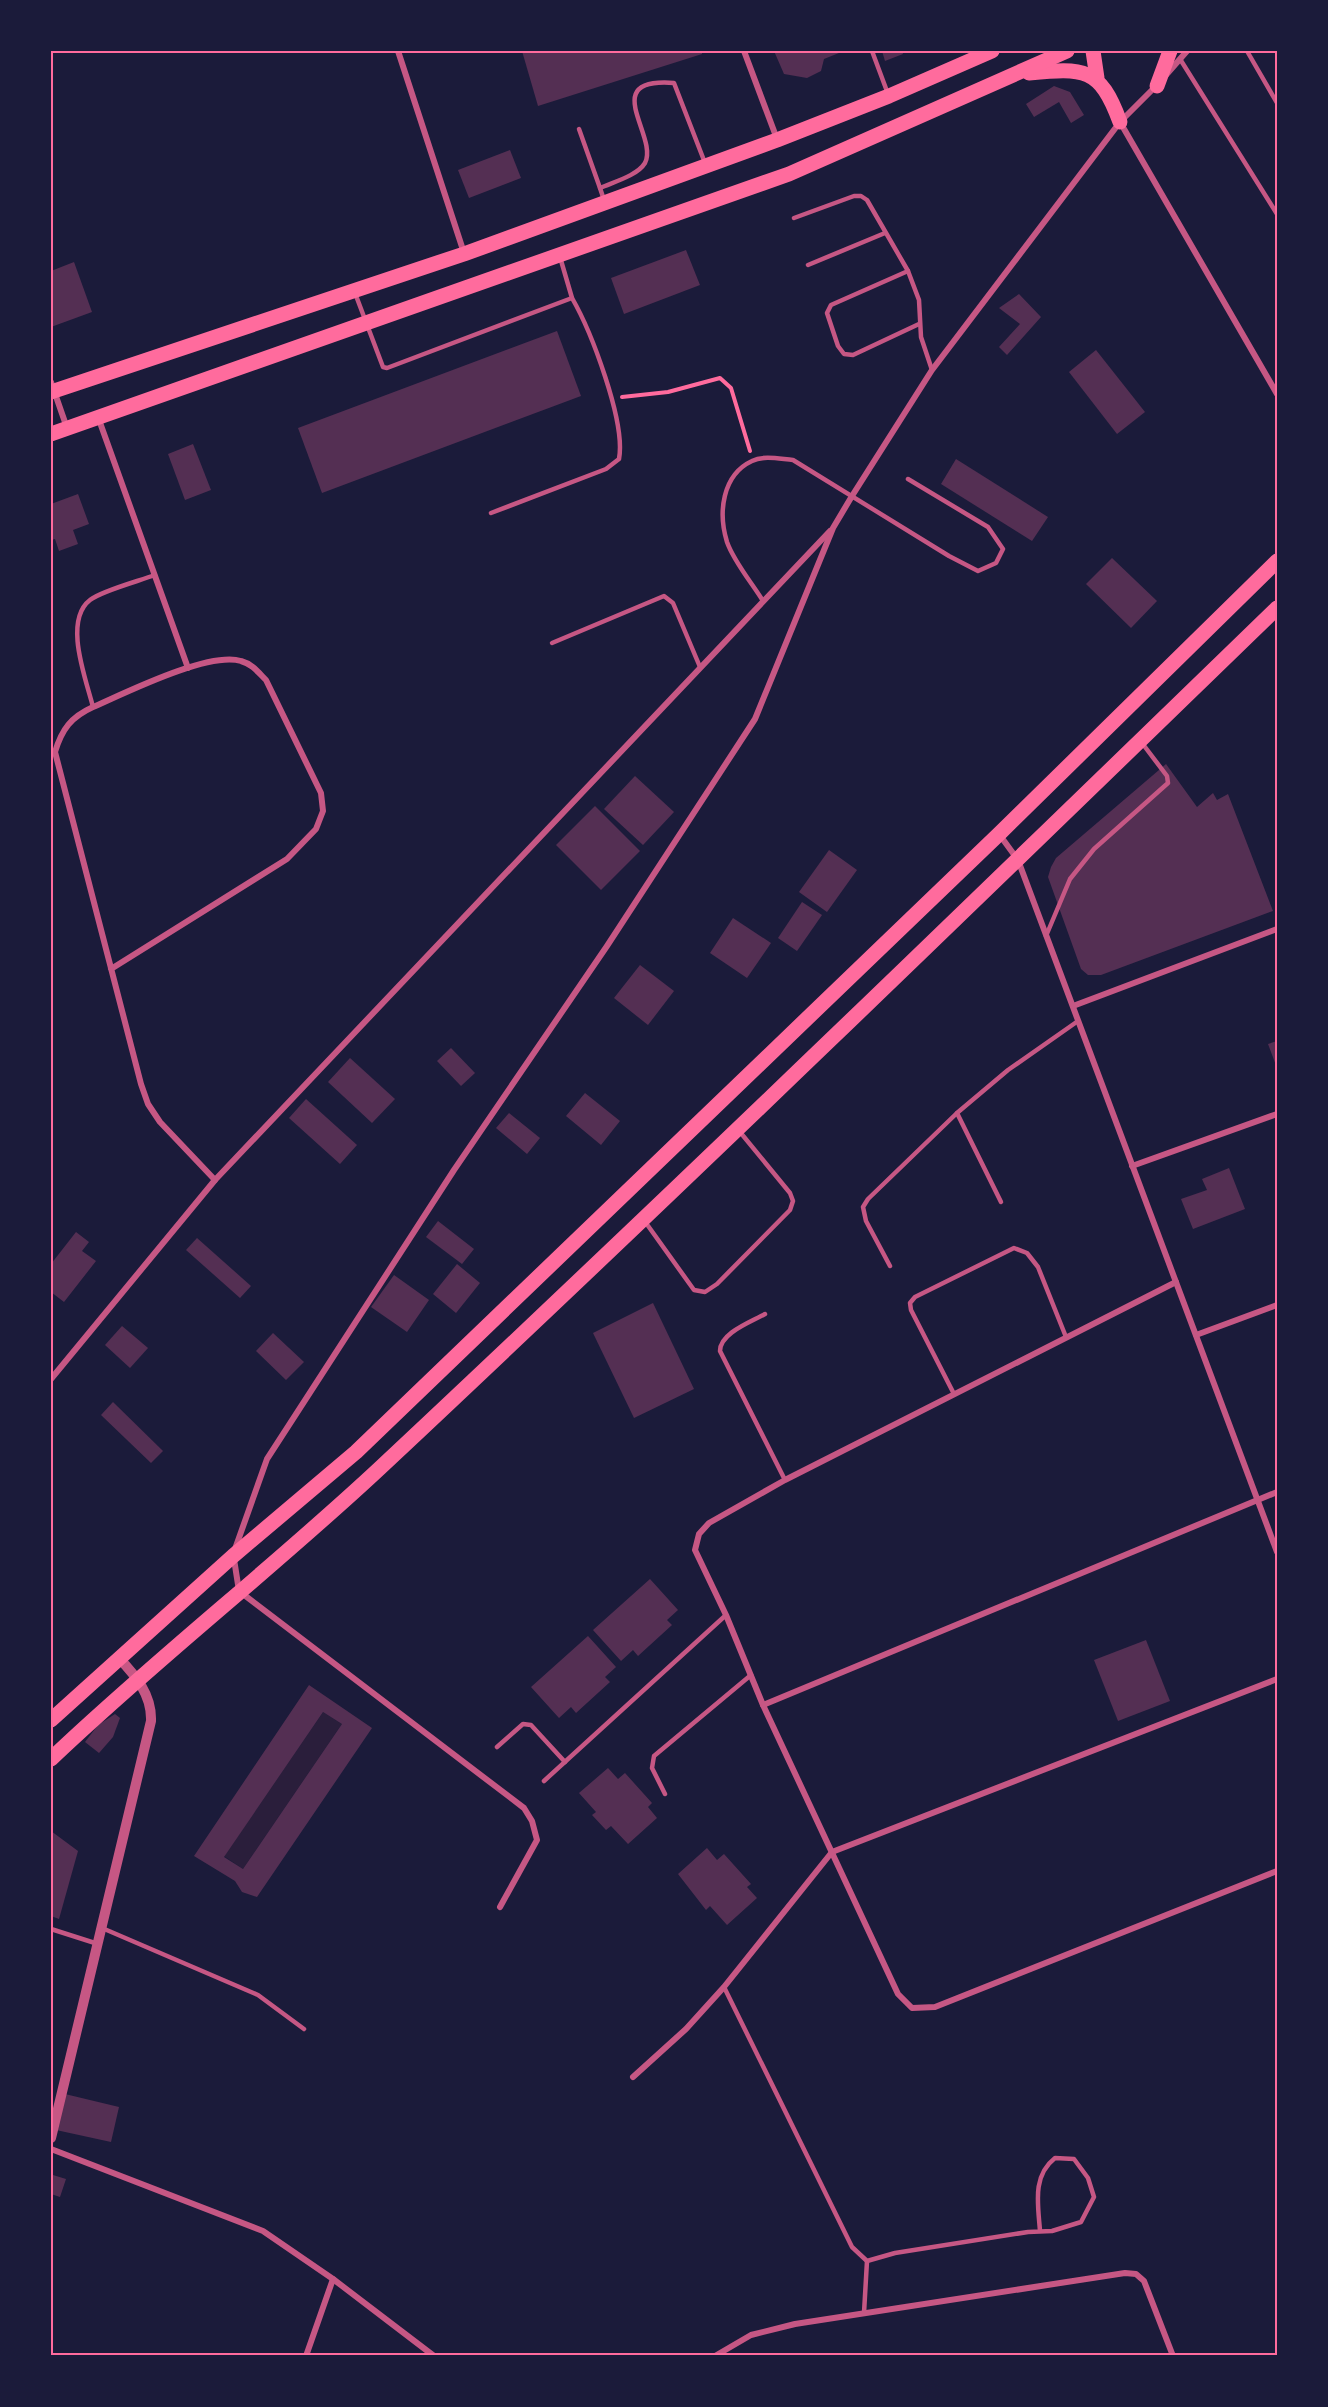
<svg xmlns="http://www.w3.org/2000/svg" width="1328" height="2407" viewBox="0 0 1328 2407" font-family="'Source Sans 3',sans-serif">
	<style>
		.green { fill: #2a1e3b }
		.building { fill: #542f53; fill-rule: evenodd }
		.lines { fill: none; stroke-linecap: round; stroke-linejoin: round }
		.path { stroke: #ff6b9d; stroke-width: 4 }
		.service { stroke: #c65784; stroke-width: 4.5 }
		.minor { stroke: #c65784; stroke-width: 6 }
		.tertiary { stroke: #c65784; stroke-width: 10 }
		.primary { stroke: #ff6b9d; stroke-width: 15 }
		.neatline { fill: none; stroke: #ff6b9d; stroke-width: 2 }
	</style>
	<rect width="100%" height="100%" fill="#1b1b3a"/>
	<path class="green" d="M323 1712 342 1724 243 1869 224 1856Z"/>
	<g class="building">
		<path d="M522 51H702V54L538 106Z"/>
		<path d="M774 51H838L839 53 824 59 821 71 807 78 784 74Z"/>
		<path d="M882 51H902L903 54 885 61Z"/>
		<path d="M1054 86 1070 92 1084 115 1071 123 1059 102 1034 117 1026 104Z"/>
		<path d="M510 150 521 178 469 198 458 170Z"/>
		<path d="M686 250 700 285 624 314 611 278Z"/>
		<path d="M74 262 92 312 51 327V271Z"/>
		<path d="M1019 294 1041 317 1007 355 999 347 1020 324 999 308Z"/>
		<path d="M557 331 581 396 322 493 298 428Z"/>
		<path d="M1096 350 1145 412 1117 434 1069 372Z"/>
		<path d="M193 444 211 490 185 500 168 454Z"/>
		<path d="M956 459 1048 517 1032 541 941 484Z"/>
		<path d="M78 494 89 524 73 530 78 544 59 551 55 539 51 540V504Z"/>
		<path d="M1112 558 1157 601 1131 628 1086 584Z"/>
		<path d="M1166 764 1197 807 1213 793 1217 800 1228 794 1273 911 1101 975H1088L1081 969 1048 877 1051 867 1056 858Z"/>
		<path d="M635 776 674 812 643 845 604 809Z"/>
		<path d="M595 806 640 851 601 890 556 845Z"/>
		<path d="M829 850 857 870 827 912 799 892Z"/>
		<path d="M802 902 822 915 797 951 778 938Z"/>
		<path d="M733 918 771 943 747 978 710 953Z"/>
		<path d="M640 965 674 991 648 1025 614 998Z"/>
		<path d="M1277 1041V1068L1268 1044Z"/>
		<path d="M451 1048 475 1073 461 1086 437 1061Z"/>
		<path d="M350 1058 395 1099 372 1123 328 1082Z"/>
		<path d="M585 1093 620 1121 601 1145 566 1116Z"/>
		<path d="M306 1099 357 1145 340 1164 289 1118Z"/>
		<path d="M509 1113 540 1138 527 1154 496 1128Z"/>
		<path d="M1229 1168 1245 1209 1193 1229 1181 1199 1207 1190 1202 1179Z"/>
		<path d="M438 1221 474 1249 462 1264 426 1237Z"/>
		<path d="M76 1232 89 1242 82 1251 96 1261 64 1302 51 1292V1264Z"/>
		<path d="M197 1238 251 1286 240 1298 186 1250Z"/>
		<path d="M457 1264 480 1283 456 1313 433 1294Z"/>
		<path d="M394 1275 429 1300 407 1332 371 1307Z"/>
		<path d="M653 1303 694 1389 634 1418 593 1333Z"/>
		<path d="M122 1326 148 1348 130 1368 105 1345Z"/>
		<path d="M273 1333 304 1362 286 1380 256 1351Z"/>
		<path d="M113 1402 163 1451 151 1463 101 1415Z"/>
		<path d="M650 1579 678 1610 667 1620 672 1625 638 1656 633 1650 621 1661 593 1630Z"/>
		<path d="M588 1636 616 1667 605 1677 610 1682 576 1713 571 1707 559 1718 531 1687Z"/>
		<path d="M1146 1640 1170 1701 1118 1721 1094 1660Z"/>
		<path d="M309 1685 372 1728 257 1897 242 1892 235 1881 194 1856ZM323 1712 342 1724 243 1869 224 1857Z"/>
		<path d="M115 1714 120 1718 113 1737 99 1753 85 1742 98 1725Z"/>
		<path d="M608 1768 618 1779 625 1773 652 1803 648 1807 657 1818 628 1844 611 1826 606 1830 592 1815 596 1812 579 1793Z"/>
		<path d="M51 1831 78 1851 59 1919 51 1916Z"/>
		<path d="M707 1848 717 1860 724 1854 751 1884 747 1887 757 1898 727 1925 710 1906 706 1910 678 1874Z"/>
		<path d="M65 2094 119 2107 111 2142 56 2130Z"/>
		<path d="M53 2175 66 2179 60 2197 51 2194Z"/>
	</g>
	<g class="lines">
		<path class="path" d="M622 397 668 392 720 378 731 388 750 451"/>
		<g class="service">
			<path d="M872 51 888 94"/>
			<path d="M1247 51 1277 103"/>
			<path d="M1180 59 1277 214"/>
			<path d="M579 129 600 188"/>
			<path d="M604 200 600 188C613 182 637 176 645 163 659 136 597 77 674 83L705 163"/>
			<path d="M794 218 854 196H861L867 200 908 271 919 300 921 337 932 370"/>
			<path d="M560 257 572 298"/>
			<path d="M808 265 885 233"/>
			<path d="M908 271 831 305 827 313 838 346 844 354 853 355 919 324"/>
			<path d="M355 293 383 367 387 368 572 298C591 331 626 422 619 459L606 469 491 513"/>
			<path d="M763 601C752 583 734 562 727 542 718 513 722 475 752 461 764 455 780 459 793 460L949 556 978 571 996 563 1003 549 988 527 908 479"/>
			<path d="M552 643 664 596 673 603 700 667"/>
			<path d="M93 707C86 679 63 621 90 600 101 591 139 581 155 575"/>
			<path d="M1046 936 1070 879 1094 849 1168 783 1167 776 1142 743"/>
			<path d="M957 1113 1001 1202"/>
			<path d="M646 1223 694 1290 705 1292 717 1284 790 1210 793 1201 790 1193 740 1132"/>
			<path d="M890 1266 866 1221 863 1207 868 1199 957 1113 1008 1070 1078 1021"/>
			<path d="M765 1314C751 1322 720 1333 720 1351L785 1480"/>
			<path d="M954 1394 911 1310 910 1303 915 1297 1014 1248 1027 1253 1038 1267 1066 1337"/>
			<path d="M497 1747 523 1724 531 1725 565 1762"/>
			<path d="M544 1781 726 1615"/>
			<path d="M665 1794 652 1768 654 1756 751 1675"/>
			<path d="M102 1928 258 1995 304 2029"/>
			<path d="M51 1929 98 1944"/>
			<path d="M724 1987 852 2247 867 2261 895 2253 1028 2232 1052 2231 1081 2222 1094 2197 1088 2178 1074 2159 1055 2158C1032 2176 1038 2204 1040 2231"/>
			<path d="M864 2313 867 2261"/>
		</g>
		<g class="minor">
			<path d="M398 51 464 253"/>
			<path d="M744 51 777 139"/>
			<path d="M1166 75 1187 51"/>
			<path d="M1120 122 1277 394"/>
			<path d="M51 382 67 428"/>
			<path d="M98 417 188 668"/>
			<path d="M999 834 1018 860 1277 1552"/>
			<path d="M111 969 287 859 316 829 323 811 321 793 266 680C258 672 252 664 241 661 209 651 125 693 93 707 71 717 62 729 55 752L141 1084 148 1104 160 1122 215 1180"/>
			<path d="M1073 1006 1277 929"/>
			<path d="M1132 1166 1277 1114"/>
			<path d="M1176 1282 785 1480 709 1523 699 1534 695 1550 726 1615 763 1705 898 1994 912 2008 935 2007 1277 1871"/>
			<path d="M1196 1335 1277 1305"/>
			<path d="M51 1379 215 1180 830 531"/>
			<path d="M235 1549 267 1459 454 1170 607 946 755 719 833 528 852 496 932 370 1120 122 1157 85"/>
			<path d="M234 1559 239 1591 524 1808 532 1821 537 1840 500 1907"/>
			<path d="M763 1705 1277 1492"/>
			<path d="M633 2077 686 2029 724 1987 832 1852 1277 1679"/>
			<path d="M51 2149 263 2231 333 2279 434 2356"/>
			<path d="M306 2356 333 2279"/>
			<path d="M715 2356 751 2335 795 2324 1125 2273 1136 2274 1144 2281 1173 2356"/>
		</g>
		<path class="tertiary" d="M51 2138 151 1721C152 1695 136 1676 118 1657"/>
		<g class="primary">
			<path d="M1093 51 1097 78"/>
			<path d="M1029 73C1084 68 1100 67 1120 122"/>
			<path d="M1157 86 1170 51"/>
			<path d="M51 392 464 254 777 140 889 96 992 51"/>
			<path d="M51 434 789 174 1067 51"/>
			<path d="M51 1720 233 1556 356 1452 999 834 1277 561"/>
			<path d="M51 1759C157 1658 273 1568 380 1468 682 1185 980 896 1277 608"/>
		</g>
	</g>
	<rect width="1328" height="2407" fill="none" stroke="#1b1b3a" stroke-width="105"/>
	<rect x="52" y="52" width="1224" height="2302" class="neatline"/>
</svg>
